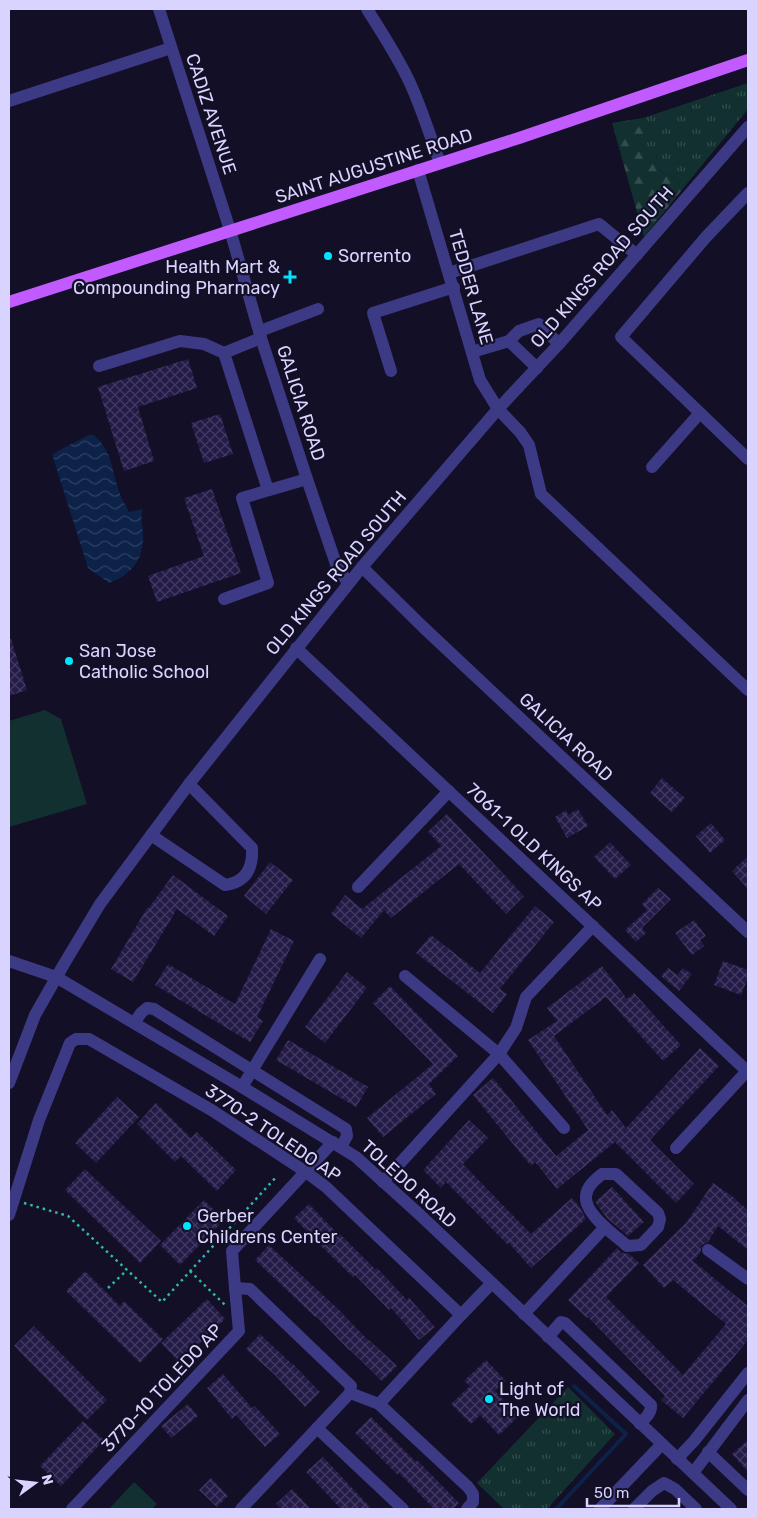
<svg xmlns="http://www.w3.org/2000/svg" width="757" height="1518" viewBox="0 0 757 1518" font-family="Rubik,sans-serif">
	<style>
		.grass { fill: url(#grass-tufts) }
		.forest { fill: url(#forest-firs) }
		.park { fill: #12302f }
		.water { fill: url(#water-waves) }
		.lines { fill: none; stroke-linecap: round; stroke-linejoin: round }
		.stream { stroke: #0c2248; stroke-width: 4 }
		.building { fill: url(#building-cross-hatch) }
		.path { stroke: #2fb8b0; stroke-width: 2.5; stroke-dasharray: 2.5 4; stroke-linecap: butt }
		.minor { stroke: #3d3a85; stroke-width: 12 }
		.major { stroke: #c25bff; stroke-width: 12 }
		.poi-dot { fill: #00e5ff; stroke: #130f26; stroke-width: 2 }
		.labels { text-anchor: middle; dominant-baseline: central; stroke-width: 4.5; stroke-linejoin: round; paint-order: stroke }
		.street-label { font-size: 18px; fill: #d9d4ff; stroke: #130f26 }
		.poi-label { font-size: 18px; fill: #d9d4ff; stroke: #130f26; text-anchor: start }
	</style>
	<defs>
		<pattern id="grass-tufts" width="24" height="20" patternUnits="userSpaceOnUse" patternTransform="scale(1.25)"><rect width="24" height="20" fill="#12302f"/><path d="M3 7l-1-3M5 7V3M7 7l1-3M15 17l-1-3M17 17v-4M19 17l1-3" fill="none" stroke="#344d4e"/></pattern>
		<pattern id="forest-firs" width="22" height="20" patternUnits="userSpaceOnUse" patternTransform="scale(1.25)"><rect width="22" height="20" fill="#12302f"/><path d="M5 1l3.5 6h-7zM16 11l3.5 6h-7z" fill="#344d4e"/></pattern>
		<pattern id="water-waves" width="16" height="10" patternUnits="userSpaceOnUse" patternTransform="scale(1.25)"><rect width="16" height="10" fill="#0c2248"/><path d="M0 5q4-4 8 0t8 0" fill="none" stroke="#2f4163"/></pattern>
		<pattern id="building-cross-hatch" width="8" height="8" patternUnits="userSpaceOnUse" patternTransform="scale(1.25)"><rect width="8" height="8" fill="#241b47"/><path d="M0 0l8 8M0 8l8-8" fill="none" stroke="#433b63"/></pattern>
	</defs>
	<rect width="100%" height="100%" fill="#130f26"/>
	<g class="grass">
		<path d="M748 83V109L681 191 677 179 661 172 656 155 645 152 641 136 650 126 643 118Z"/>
		<path d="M568 1387 615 1434 547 1509H504L477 1483Z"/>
	</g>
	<path class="forest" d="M643 118 650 126 642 136 645 151 656 155 661 172 677 179 681 191 644 237 612 123Z"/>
	<g class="park">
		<path d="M45 710 61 719 87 804 9 827V721Z"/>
		<path d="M134 1482 157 1504 152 1509H109Z"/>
	</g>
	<path class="water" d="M89 435H94C114 453 111 471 120 494 122 500 126 506 129 512L143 509C139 519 144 529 143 540 142 562 129 576 109 583L88 568 52 454Z"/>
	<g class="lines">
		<path class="stream" d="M556 1509 626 1434 574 1386"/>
	</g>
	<g class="building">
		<path d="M188 359 197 388 138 407 154 461 124 471 98 387Z"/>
		<path d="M220 414 233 454 204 463 191 423Z"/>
		<path d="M212 489 241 573 157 602 148 576 204 556 184 498Z"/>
		<path d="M9 639H11L27 690 9 696Z"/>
		<path d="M662 778 685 798 672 812 650 793Z"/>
		<path d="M578 809 588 826 567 838 555 817 566 810 568 815Z"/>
		<path d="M447 814 524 896 506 914 459 864 391 918 384 910 361 938 331 914 345 895 362 909 441 846 428 832Z"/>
		<path d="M711 823 725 840 710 853 696 836Z"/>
		<path d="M610 842 631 865 615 879 594 857Z"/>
		<path d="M748 856V889L732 871Z"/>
		<path d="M270 862 293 880 266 914 244 896Z"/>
		<path d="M173 875 228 916 214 936 177 909 133 982 111 969 147 908 148 909Z"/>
		<path d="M658 888 671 899 642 928 646 933 636 942 625 930 647 910 642 904Z"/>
		<path d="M535 906 554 922 500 989 507 994 493 1013 416 953 431 935 480 973Z"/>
		<path d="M694 920 706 936 700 940 704 946 692 955 675 933Z"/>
		<path d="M271 929 294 941 257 1017 263 1021 250 1042 155 985 168 964 235 1004Z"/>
		<path d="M723 961 748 970V978L741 995 714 985Z"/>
		<path d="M602 966 627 999 634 993 681 1045 663 1061 606 997 554 1036 607 1115 612 1110 626 1128 700 1048 719 1066 650 1140 694 1184 676 1203 615 1142 557 1189 535 1162 531 1166 473 1095 493 1078 556 1156 588 1130 528 1040 557 1021 547 1008Z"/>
		<path d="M668 968 677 975 683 968 692 974 679 991 661 976Z"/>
		<path d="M347 972 367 988 325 1043 305 1027Z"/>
		<path d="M390 986 458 1056 429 1084 436 1094 383 1137 367 1118 433 1064 373 1003Z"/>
		<path d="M288 1040 368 1087 356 1107 276 1060Z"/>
		<path d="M117 1097 139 1117 96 1163 75 1143Z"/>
		<path d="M156 1103 191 1138 197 1132 236 1170 217 1191 181 1156 175 1162 137 1124Z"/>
		<path d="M469 1120 488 1138 463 1164 531 1234 572 1198 579 1206 586 1219 531 1268 509 1243 507 1244 446 1182 441 1188 423 1170Z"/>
		<path d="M85 1169 161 1241 140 1263 65 1190Z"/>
		<path d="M713 1183 736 1199V1200L748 1210V1250L718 1226 708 1242 702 1245 700 1253 693 1261 748 1306V1340L683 1418 661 1400 665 1396 588 1317 587 1318 568 1300 617 1248 622 1253 629 1254 639 1263 606 1297 683 1375 726 1324 673 1280 664 1288 643 1265 686 1223Z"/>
		<path d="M612 1187 644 1222 628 1236 607 1218 595 1202Z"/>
		<path d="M204 1200 224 1220 180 1265 160 1245Z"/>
		<path d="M309 1204 339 1235 340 1234 375 1269 377 1268 407 1300 409 1298 435 1327 419 1340 391 1308 389 1310 355 1275 353 1277 321 1246 294 1218Z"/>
		<path d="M269 1245 338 1309 369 1341V1340L397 1366 382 1381 350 1350H349L316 1316 315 1317 255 1260Z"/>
		<path d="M85 1271 120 1306 124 1301 163 1339 140 1363 66 1291Z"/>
		<path d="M207 1299 225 1319 180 1363 161 1343Z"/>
		<path d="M34 1326 107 1400 87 1420 14 1346Z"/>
		<path d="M260 1334 292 1364H293L320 1392 305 1407 275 1375 246 1349Z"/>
		<path d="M486 1360 506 1381 495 1391 519 1416 499 1435 480 1415 471 1424 451 1404 470 1386 464 1381Z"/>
		<path d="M223 1374 252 1408 255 1406 280 1434 265 1447 236 1415 232 1419 207 1388Z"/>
		<path d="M188 1404 198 1416 171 1438 161 1426Z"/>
		<path d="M371 1417 416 1462 417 1460 459 1503 453 1509H434L399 1473 398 1475 355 1433Z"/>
		<path d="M83 1421 104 1440 61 1486 40 1466Z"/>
		<path d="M748 1440V1472L732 1454Z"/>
		<path d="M323 1457 372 1509H341L306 1472Z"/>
		<path d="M211 1478 228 1496 217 1507 199 1490Z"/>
		<path d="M292 1489 311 1509H281L276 1504Z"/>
	</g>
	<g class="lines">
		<g class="path">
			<path d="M24 1203 68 1216 162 1302 277 1176"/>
			<path d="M190 1271 225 1305"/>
			<path d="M108 1288 127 1270"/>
		</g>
		<g class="minor">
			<path d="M159 9 230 230 261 338 307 479 336 564 348 583"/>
			<path d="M367 9C382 33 398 57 410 83 422 109 430 136 440 163"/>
			<path d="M9 101 171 48"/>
			<path d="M418 170 480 380 498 409 520 432 529 445 541 494 748 690"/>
			<path d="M748 193 706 237 621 337 748 459"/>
			<path d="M449 273 599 224 637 255"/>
			<path d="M260 331 318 309"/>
			<path d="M261 338 224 353 268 490"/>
			<path d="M509 341 537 368"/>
			<path d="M472 352 509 341 519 331 539 324 559 344"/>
			<path d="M99 366 180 341 204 344 224 353"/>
			<path d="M391 371 373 313 454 287"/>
			<path d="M652 467 700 413"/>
			<path d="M362 567 423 627 748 932"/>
			<path d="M224 599 268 583 242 498 307 479"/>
			<path d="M296 648 748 1072"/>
			<path d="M151 835 225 885C246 882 253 868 252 848L189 784"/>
			<path d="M358 887 449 791"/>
			<path d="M9 961 56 977 242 1087 356 1157 419 1214 731 1509"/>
			<path d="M405 976 499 1054 564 1128"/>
			<path d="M135 1022 141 1013 147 1008 154 1009 346 1129 347 1136 341 1147"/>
			<path d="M9 1083 35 1015 64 964 100 904 189 784 362 567 498 409 559 344 748 127"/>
			<path d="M242 1087 320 959"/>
			<path d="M676 1148 747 1071"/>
			<path d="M602 1174H616L658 1213 660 1219 658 1227 641 1245 627 1246C615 1235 584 1214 586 1196 587 1186 595 1180 602 1174Z"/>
			<path d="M383 1182 499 1054 516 1028 526 997 593 926"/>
			<path d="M9 1215 39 1120 70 1043 76 1039H89L213 1111 306 1172 326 1187 461 1315 379 1404"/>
			<path d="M708 1250 748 1279"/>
			<path d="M235 1288 232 1251 333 1142"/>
			<path d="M524 1314 605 1227"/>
			<path d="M461 1315 491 1284"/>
			<path d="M548 1337 561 1322 565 1323 651 1405C652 1413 645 1418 640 1424"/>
			<path d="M317 1428 403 1509"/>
			<path d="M708 1452 748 1490"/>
			<path d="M677 1459 694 1441 748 1373"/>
			<path d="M693 1473 748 1400"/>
			<path d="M72 1509 239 1331 235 1288 250 1289 351 1386 350 1393 379 1404 468 1487 473 1494V1502L467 1509"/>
			<path d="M241 1509 350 1393"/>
			<path d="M600 1509 662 1444"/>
			<path d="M634 1509 652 1491 664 1483 675 1489 696 1509"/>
		</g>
		<path class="major" d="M9 302 519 138 748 60"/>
	</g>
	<g class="poi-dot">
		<circle cx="328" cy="256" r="5"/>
		<path d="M287.5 269.5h5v5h5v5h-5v5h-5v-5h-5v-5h5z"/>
		<circle cx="69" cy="661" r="5"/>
		<circle cx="187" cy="1226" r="5"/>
		<circle cx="489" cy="1399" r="5"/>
	</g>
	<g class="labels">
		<g class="street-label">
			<text transform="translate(211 114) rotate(72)">CADIZ AVENUE</text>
			<text transform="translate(374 166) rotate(-18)">SAINT AUGUSTINE ROAD</text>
			<text transform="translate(602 267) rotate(-49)">OLD KINGS ROAD SOUTH</text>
			<text transform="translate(471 287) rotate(74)">TEDDER LANE</text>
			<text transform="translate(301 403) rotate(72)">GALICIA ROAD</text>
			<text transform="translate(336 573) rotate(-50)">OLD KINGS ROAD SOUTH</text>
			<text transform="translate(566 737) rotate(43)">GALICIA ROAD</text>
			<text transform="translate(534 847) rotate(43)">7061-1 OLD KINGS AP</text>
			<text transform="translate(273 1133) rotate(34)">3770-2 TOLEDO AP</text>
			<text transform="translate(409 1184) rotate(42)">TOLEDO ROAD</text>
			<text transform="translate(162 1388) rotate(-47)">3770-10 TOLEDO AP</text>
		</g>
		<g class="poi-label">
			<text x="338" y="256">Sorrento</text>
			<text x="280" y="267" text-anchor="end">Health Mart &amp;<tspan x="280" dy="21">Compounding Pharmacy</tspan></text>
			<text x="79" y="651">San Jose<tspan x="79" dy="21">Catholic School</tspan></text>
			<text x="197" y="1216">Gerber<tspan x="197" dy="21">Childrens Center</tspan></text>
			<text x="499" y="1389">Light of<tspan x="499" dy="21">The World</tspan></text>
		</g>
	</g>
	<rect width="757" height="1518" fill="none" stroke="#d9d4ff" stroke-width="20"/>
	<g transform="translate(35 1483) rotate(75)" stroke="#130f26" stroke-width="4" paint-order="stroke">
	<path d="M0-4L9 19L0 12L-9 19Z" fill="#d9d4ff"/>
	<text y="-8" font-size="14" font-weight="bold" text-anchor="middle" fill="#d9d4ff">N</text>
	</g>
	<path d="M587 1498v8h92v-8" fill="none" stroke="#d9d4ff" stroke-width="2.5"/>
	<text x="594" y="1498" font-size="15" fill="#d9d4ff" stroke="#130f26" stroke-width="4" paint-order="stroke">50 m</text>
</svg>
